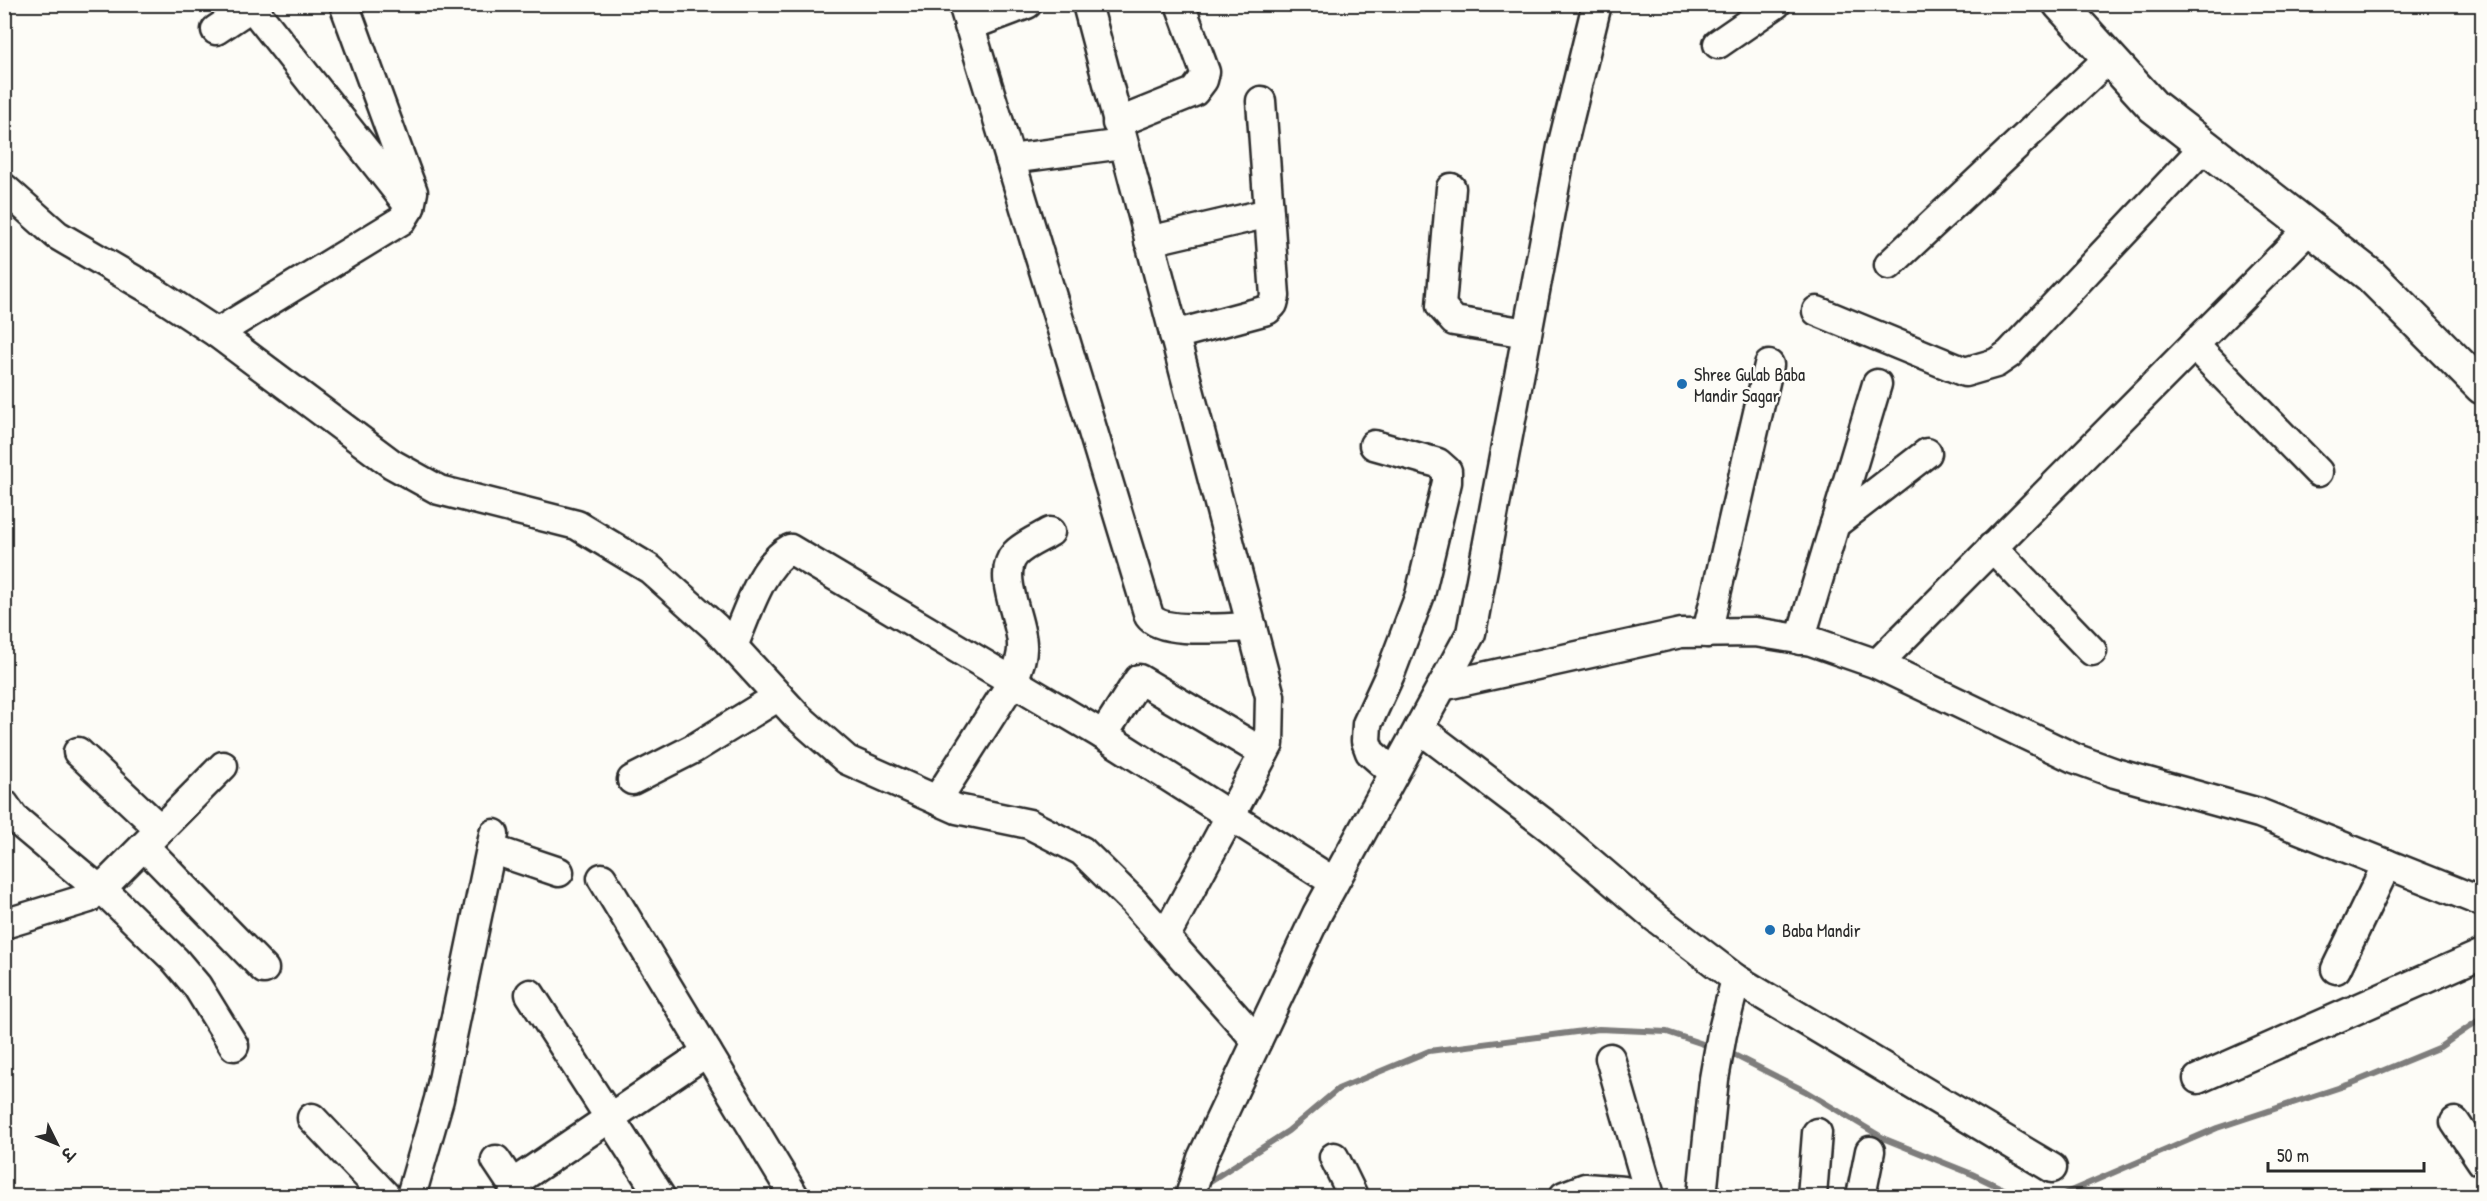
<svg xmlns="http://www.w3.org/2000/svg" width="2487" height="1201" viewBox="0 0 2487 1201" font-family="'Patrick Hand','Playpen Sans Deva',sans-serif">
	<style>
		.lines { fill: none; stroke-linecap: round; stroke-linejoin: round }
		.stream { stroke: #7e7d7b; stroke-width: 6 }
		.minor-casing { stroke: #2b2b2b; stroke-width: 33 }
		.major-casing { stroke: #2b2b2b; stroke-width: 38 }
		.minor { stroke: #fdfcf7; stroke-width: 28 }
		.major { stroke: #fdfcf7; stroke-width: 33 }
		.poi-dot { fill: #1f6fb2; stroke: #fdfcf7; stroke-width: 2 }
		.labels { text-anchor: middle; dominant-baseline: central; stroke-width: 4.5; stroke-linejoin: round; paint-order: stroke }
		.poi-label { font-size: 18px; fill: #2b2b2b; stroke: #fdfcf7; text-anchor: start }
	</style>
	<rect width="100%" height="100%" fill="#fdfcf7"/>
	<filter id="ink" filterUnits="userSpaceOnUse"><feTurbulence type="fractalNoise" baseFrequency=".0167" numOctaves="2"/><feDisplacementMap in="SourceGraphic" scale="12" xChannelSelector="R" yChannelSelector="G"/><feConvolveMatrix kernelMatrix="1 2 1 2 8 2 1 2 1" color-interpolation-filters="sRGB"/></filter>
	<g filter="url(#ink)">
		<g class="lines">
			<g class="stream">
				<path d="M1728 1052 1805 1091 1885 1139 1972 1174 2018 1196"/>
				<path d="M1204 1185 1288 1131 1338 1089 1429 1051 1599 1029 1667 1032 1712 1047"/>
				<path d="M2059 1196 2217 1128 2350 1084 2440 1047 2482 1018"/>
			</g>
			<g class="minor-casing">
				<g id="minor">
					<path d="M963 4 1149 616C1162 635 1229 627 1252 627"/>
					<path d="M1087 4 1270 696 1269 744 1165 937"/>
					<path d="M252 7 410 207"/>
					<path d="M969 26 1027 4"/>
					<path d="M216 30 255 4"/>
					<path d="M1718 44 1776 4"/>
					<path d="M1117 123 1194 92 1203 80 1205 72 1180 4"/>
					<path d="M1010 159 1123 144"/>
					<path d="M4 188 57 235 153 291 217 333 392 464 439 490 577 525 650 569 715 627 796 715 847 760 957 809 1029 824 1082 851 1133 901 1257 1041"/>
					<path d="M1451 188 1441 306 1454 321 1527 333"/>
					<path d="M1149 241 1269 213"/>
					<path d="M1889 265 2109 58"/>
					<path d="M1817 311 1965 372 1996 363 2009 354 2205 146"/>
					<path d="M217 333 402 220 410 207 413 192 344 4"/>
					<path d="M1174 335 1267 310 1273 304 1275 296 1261 101"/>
					<path d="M2194 345 2318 472"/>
					<path d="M1374 445 1438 463 1447 471V482L1420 595 1390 674 1367 724 1366 741 1370 752 1394 773"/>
					<path d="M1835 524 1927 453"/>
					<path d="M1992 547 2092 651"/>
					<path d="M1707 633 1769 365"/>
					<path d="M1800 640 1877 384"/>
					<path d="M733 646C746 617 761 564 790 549L1103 735 1139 679 1264 753"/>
					<path d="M1877 664 2310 228"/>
					<path d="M1442 686 1681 633 1755 632 1811 641 1877 664 2074 758 2115 773 2259 813 2482 902"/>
					<path d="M1419 728 1553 830 1656 918 1736 979 2052 1168"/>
					<path d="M1103 735 1334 882"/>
					<path d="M78 752 160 829"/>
					<path d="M632 780 693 749 779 696"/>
					<path d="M937 800 1013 681C1017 670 1023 658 1022 645 1022 620 996 575 1015 554 1023 545 1040 538 1050 532"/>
					<path d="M4 804 14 818 89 881V898L4 924"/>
					<path d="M144 846 264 969"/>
					<path d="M491 849 559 872"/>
					<path d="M602 878 794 1196"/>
					<path d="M99 886 175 960 197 986 234 1046"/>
					<path d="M89 888 107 883 223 766"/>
					<path d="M2336 969 2387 864"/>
					<path d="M530 994 660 1196"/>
					<path d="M1610 1058 1650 1196"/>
					<path d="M2198 1079 2482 954"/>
					<path d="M312 1118 386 1196"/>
					<path d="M2455 1122 2482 1162"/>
					<path d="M1334 1157 1353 1196"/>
					<path d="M496 1160 520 1196"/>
					<path d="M512 1184 707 1052"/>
					<path d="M411 1196 439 1099 494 834"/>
					<path d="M1190 1196 1202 1158 1317 914 1471 633 1562 147 1597 4"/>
					<path d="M1564 1196 1585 1188 1624 1191 1644 1196"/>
					<path d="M1702 1196 1714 1079 1722 1034 1736 979"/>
					<path d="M1812 1196 1817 1133"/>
					<path d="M1861 1196 1870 1151"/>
				</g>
			</g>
			<g class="major-casing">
				<path id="major" d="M2060 4 2153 106 2371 276 2482 387"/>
			</g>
			<use href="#minor" class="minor"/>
			<use href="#major" class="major"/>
		</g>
	</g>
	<g class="poi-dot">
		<circle cx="1682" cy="384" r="6"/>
		<circle cx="1770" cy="930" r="6"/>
	</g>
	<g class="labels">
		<g class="poi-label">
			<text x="1694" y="374">Shree Gulab Baba<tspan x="1694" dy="21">Mandir Sagar</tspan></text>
			<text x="1782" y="930">Baba Mandir</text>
		</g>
	</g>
	<rect width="2487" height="1201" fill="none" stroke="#fdfcf7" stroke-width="24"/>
	<rect x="12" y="12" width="2463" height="1177" fill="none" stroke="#2b2b2b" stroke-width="2" filter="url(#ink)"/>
	<g transform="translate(57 1144) rotate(133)" stroke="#fdfcf7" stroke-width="4.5" paint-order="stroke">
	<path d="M0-4.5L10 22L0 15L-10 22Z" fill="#2b2b2b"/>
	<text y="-9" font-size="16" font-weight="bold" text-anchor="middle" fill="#2b2b2b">उ</text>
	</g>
	<path d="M2268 1162v9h156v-9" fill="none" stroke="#2b2b2b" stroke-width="3"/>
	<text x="2277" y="1162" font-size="18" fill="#2b2b2b" stroke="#fdfcf7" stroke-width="4.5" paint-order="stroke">50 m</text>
</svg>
